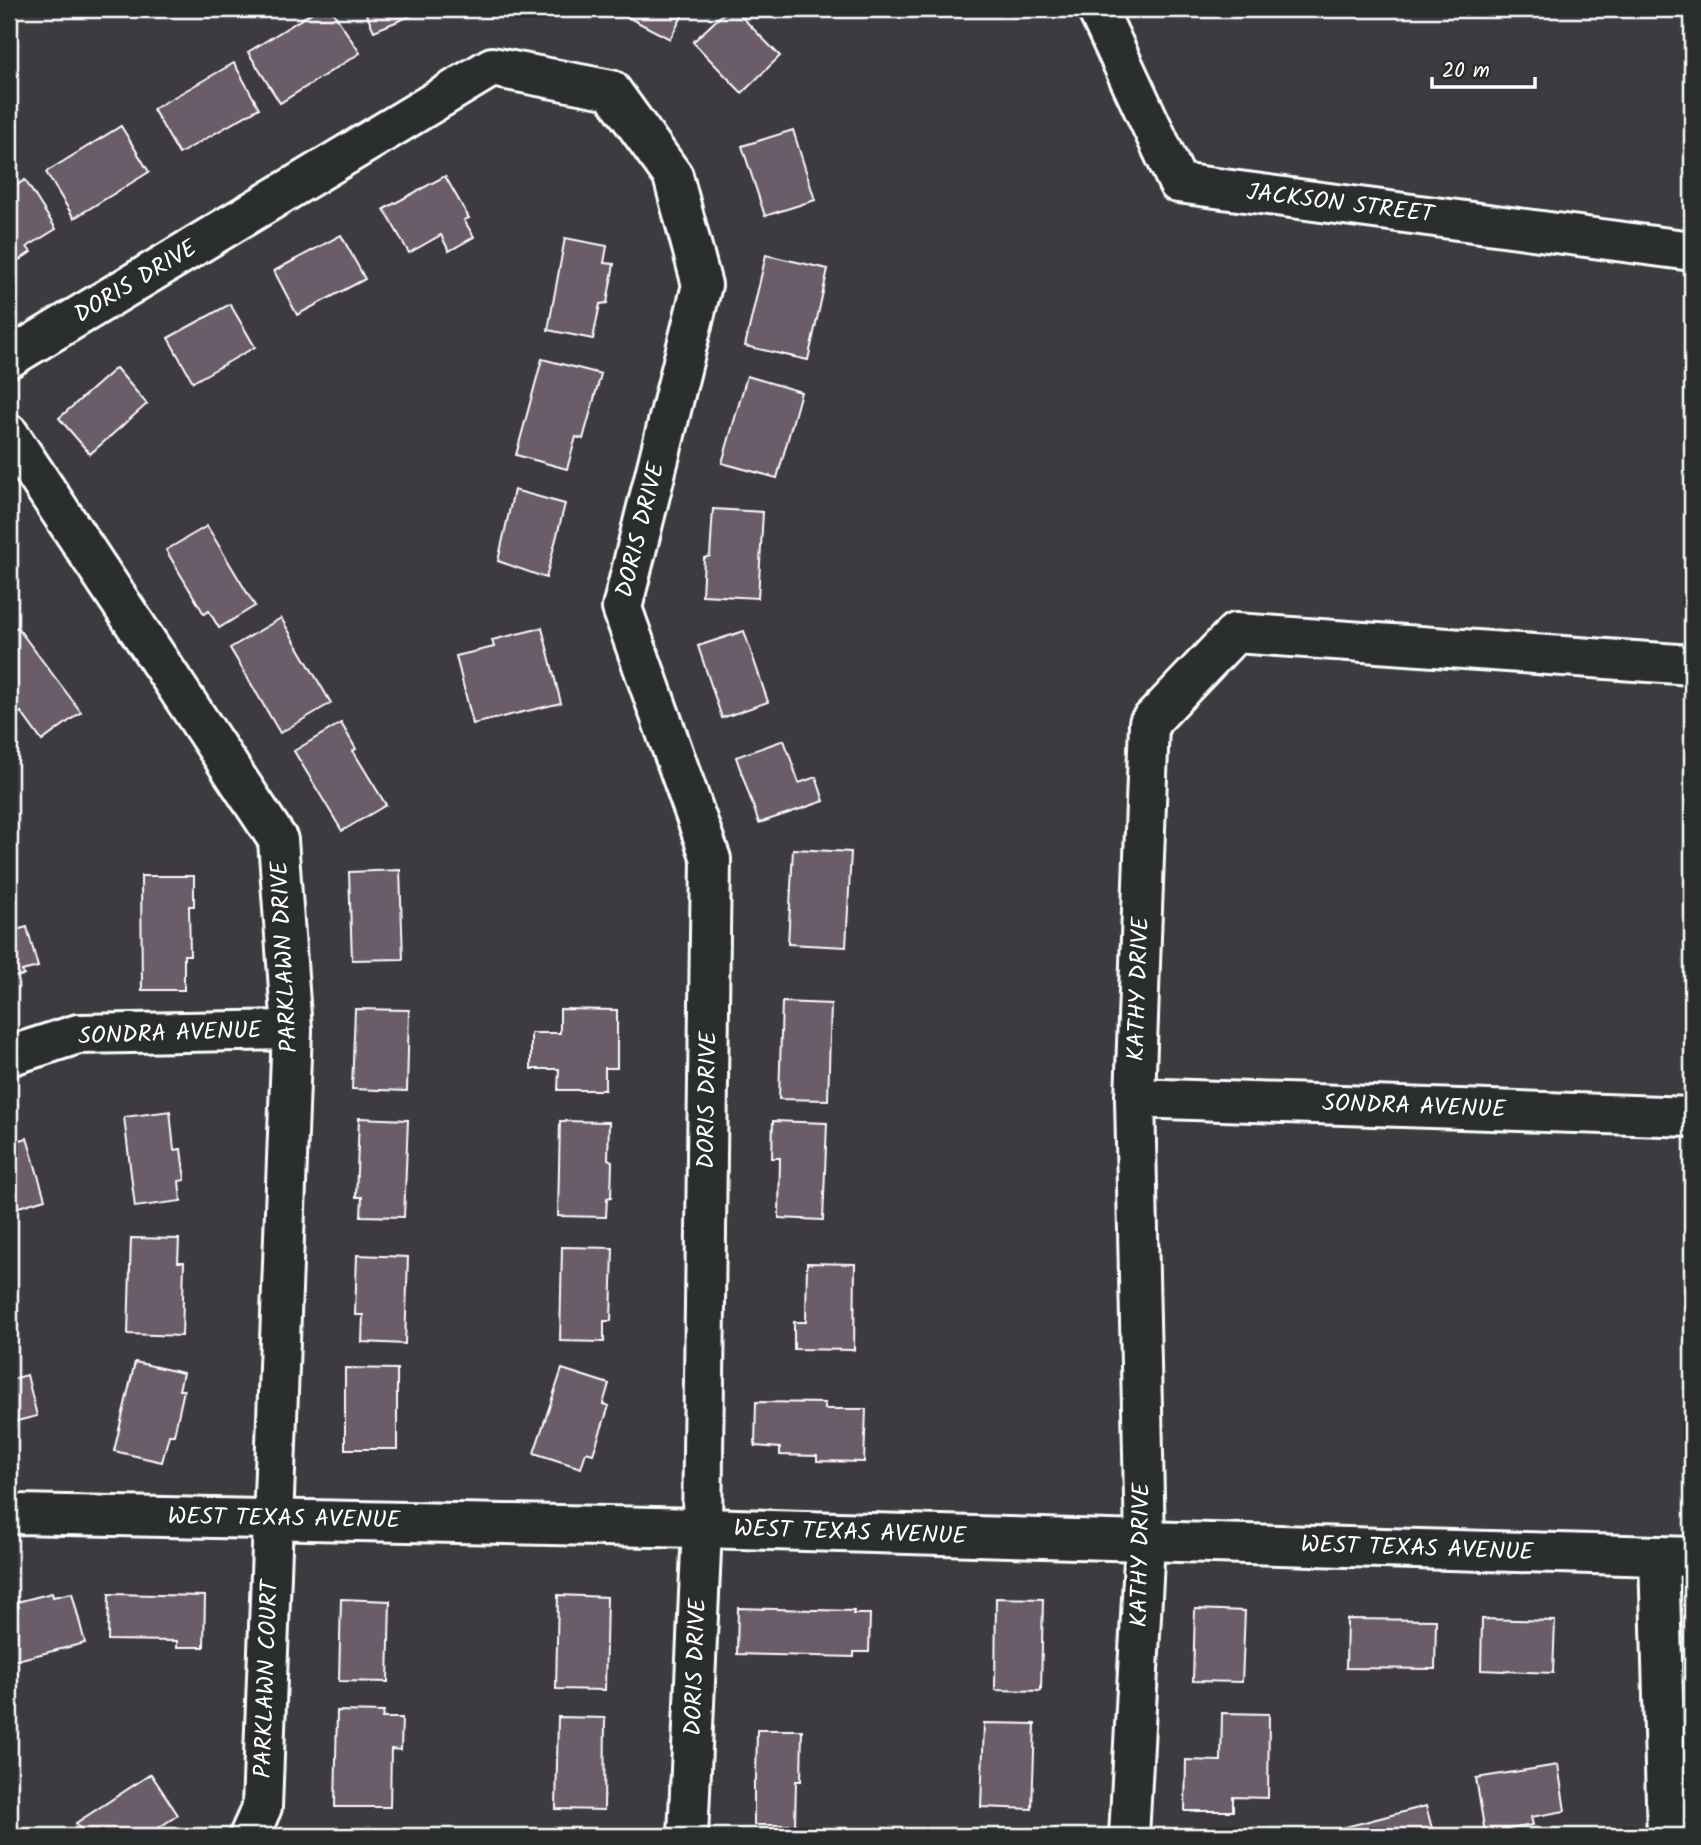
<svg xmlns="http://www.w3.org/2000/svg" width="1701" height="1845" viewBox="0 0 1701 1845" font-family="Kalam,sans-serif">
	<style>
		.green { fill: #606a51; stroke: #b0b4a8; stroke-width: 2 }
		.building { fill: #6a5c69; stroke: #fff; stroke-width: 2 }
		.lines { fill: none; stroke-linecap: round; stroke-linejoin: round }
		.street-casing { stroke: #fff; stroke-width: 44 }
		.secondary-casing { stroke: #fff; stroke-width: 44 }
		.street { stroke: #2a2d2e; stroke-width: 38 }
		.secondary { stroke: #2a2d2e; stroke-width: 38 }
		.labels { text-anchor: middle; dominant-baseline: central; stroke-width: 7; stroke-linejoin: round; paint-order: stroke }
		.street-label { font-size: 24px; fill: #fff; stroke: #2a2d2e }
	</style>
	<rect width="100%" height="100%" fill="#3d3b40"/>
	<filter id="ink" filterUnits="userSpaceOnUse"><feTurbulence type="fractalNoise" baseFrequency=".0143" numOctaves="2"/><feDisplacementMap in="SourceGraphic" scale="14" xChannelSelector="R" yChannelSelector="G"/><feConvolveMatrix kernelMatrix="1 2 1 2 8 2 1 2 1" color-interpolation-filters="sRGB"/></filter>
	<g filter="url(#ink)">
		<path class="green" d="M1611 9H1692V16Z"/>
		<g class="building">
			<path d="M318 9H331L360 53 280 103 248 52Z"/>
			<path d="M364 9H427L374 31Z"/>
			<path d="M612 9H686L670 39Z"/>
			<path d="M728 9H734L780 56 742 93 693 42Z"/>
			<path d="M234 63 259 108 179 154 153 109Z"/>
			<path d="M121 126 149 172 74 218 46 172Z"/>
			<path d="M793 130 815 200 765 216 742 146Z"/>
			<path d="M445 176 469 218 464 220 474 237 449 251 441 235 409 253 384 209Z"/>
			<path d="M25 180 56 229 27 247 31 252 9 267V190Z"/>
			<path d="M341 235 365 279 297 315 274 271Z"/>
			<path d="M565 238 607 246 604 263 614 264 607 303 600 304 593 339 548 330Z"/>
			<path d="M766 255 828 269 808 360 745 346Z"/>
			<path d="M230 304 255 347 193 382 168 338Z"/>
			<path d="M542 359 601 374 583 439 576 437 567 469 516 455Z"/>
			<path d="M116 368 147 404 90 454 59 418Z"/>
			<path d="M747 376 801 392 777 478 722 463Z"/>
			<path d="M514 490 565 504 546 578 498 561Z"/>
			<path d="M713 509 763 512 758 598 702 595 704 558 710 556Z"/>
			<path d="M207 526 255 606 219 628 209 611 204 614 166 550Z"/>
			<path d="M281 618 331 703 280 733 230 648Z"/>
			<path d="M17 627 81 712 42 741 21 712 9 721V632Z"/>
			<path d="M542 628 561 703 473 724 456 656 494 647 492 640Z"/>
			<path d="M744 631 768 702 722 718 698 646Z"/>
			<path d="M341 723 356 749 353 751 386 805 342 831 294 751Z"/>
			<path d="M784 740 799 783 816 777 824 801 759 823 736 757Z"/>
			<path d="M793 849 851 852 846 947 788 944Z"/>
			<path d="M400 870 403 959 352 960 349 872Z"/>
			<path d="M141 876H194V906H189L190 955H184V990H142Z"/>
			<path d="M27 927 38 967 22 971 24 975 9 978V932Z"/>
			<path d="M782 1002 831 1004 828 1100 779 1099Z"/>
			<path d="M355 1009 409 1010 407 1091 352 1089Z"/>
			<path d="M560 1009 617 1010V1068H605V1090H558L559 1069H531V1033H560Z"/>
			<path d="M170 1111 174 1150 181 1149 185 1180 179 1181 181 1201 135 1207 124 1117Z"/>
			<path d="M359 1118 408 1120 404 1217 361 1216 362 1197H356Z"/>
			<path d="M560 1121 609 1122 608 1159 612 1161 611 1197 607 1198 606 1217 558 1216Z"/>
			<path d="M773 1121 827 1123 823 1220 779 1218 780 1158H772Z"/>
			<path d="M27 1138 45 1199 9 1210V1143Z"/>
			<path d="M131 1238 179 1239 178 1262H184L182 1336 128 1334Z"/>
			<path d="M562 1247 613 1248 611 1321H604V1342L560 1341Z"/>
			<path d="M357 1255 408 1257 405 1344 362 1342 363 1315H355Z"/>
			<path d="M807 1263 855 1264 854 1350 794 1349V1322H806Z"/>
			<path d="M135 1362 183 1373 179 1390H184L174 1435H169L162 1462 114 1451Z"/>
			<path d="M345 1368 397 1369V1449H345Z"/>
			<path d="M562 1369 609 1384 603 1404 609 1406 593 1454 586 1452 581 1468 534 1453Z"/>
			<path d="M27 1375 37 1416 9 1423V1380Z"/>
			<path d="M756 1402 825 1403V1409H866L864 1462 817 1461V1456L780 1455V1448L755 1446Z"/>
			<path d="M52 1593 53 1597 72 1593 85 1643 9 1662V1609L19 1607 17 1602Z"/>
			<path d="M109 1594 205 1596 204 1647H177V1641L108 1640Z"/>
			<path d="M558 1595 607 1597 605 1690 556 1689Z"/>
			<path d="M996 1598 1043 1599 1041 1691 995 1690Z"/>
			<path d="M341 1599 390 1601 388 1682 339 1681Z"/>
			<path d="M738 1608 854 1611 853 1614H870L869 1652H854V1657L737 1654Z"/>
			<path d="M1195 1609 1245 1611 1242 1682 1193 1681Z"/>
			<path d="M1347 1619 1436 1620 1435 1669 1346 1668Z"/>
			<path d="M1482 1619 1555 1621 1553 1673 1481 1670Z"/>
			<path d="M337 1711 384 1712 382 1718H402L401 1750 391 1749 390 1807H335Z"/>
			<path d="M1222 1713 1269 1714 1268 1798 1233 1797V1811H1185L1186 1760 1221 1761Z"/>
			<path d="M558 1717 605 1718 604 1810 556 1809Z"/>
			<path d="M984 1723 1035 1724 1032 1809 981 1807Z"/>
			<path d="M757 1730H802L801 1781H796L795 1825H754V1781L756 1780Z"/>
			<path d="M1558 1765 1565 1811 1531 1817 1533 1825 1485 1833 1476 1778Z"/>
			<path d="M151 1774 178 1815 146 1836H85L76 1823Z"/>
			<path d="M1426 1806 1434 1836H1340L1338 1829Z"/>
			<path d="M9 1833 40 1835V1836H9Z"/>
		</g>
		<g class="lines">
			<g class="street-casing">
				<g id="street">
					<path d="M1097 9 1178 183 1692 251"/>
					<path d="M9 358 492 67 611 90 673 176 702 285 622 608 711 859 702 1528 688 1836"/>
					<path d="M9 434 278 840 292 1030 262 1807 249 1836"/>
					<path d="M9 1056 78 1034 292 1030"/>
					<path d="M1135 1098 1692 1117"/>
					<path d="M1659 1556 1667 1836"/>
					<path d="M1129 1836 1145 1542 1135 1098 1149 723 1235 633 1692 665"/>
				</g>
			</g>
			<g class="secondary-casing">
				<path id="secondary" d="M9 1515 16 1514 702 1528 1692 1557"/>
			</g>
			<use href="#street" class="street"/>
			<use href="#secondary" class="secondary"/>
		</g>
	</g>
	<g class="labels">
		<g class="street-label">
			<text transform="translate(1340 204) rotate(7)">JACKSON STREET</text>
			<text transform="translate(136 282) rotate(-31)">DORIS DRIVE</text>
			<text transform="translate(641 530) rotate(-76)">DORIS DRIVE</text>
			<text transform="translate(285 957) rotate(-93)">PARKLAWN DRIVE</text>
			<text transform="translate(1139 989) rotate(-88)">KATHY DRIVE</text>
			<text transform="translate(170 1034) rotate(-2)">SONDRA AVENUE</text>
			<text transform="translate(708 1100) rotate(-89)">DORIS DRIVE</text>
			<text transform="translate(1414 1107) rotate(2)">SONDRA AVENUE</text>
			<text transform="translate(284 1519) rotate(1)">WEST TEXAS AVENUE</text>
			<text transform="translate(850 1533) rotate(2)">WEST TEXAS AVENUE</text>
			<text transform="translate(1417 1549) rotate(2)">WEST TEXAS AVENUE</text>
			<text transform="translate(1141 1555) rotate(-89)">KATHY DRIVE</text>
			<text transform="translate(696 1667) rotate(-88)">DORIS DRIVE</text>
			<text transform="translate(267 1679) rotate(-88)">PARKLAWN COURT</text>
		</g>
	</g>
	<rect width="1701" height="1845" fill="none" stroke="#2a2d2e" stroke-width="35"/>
	<rect x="18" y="18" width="1666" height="1810" fill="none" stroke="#fff" stroke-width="2.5" filter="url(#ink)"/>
	<path d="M1432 77v10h103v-10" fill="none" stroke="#ffffff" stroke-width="3.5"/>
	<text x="1442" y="77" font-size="21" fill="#ffffff" stroke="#2a2d2e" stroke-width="5" paint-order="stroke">20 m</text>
</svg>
